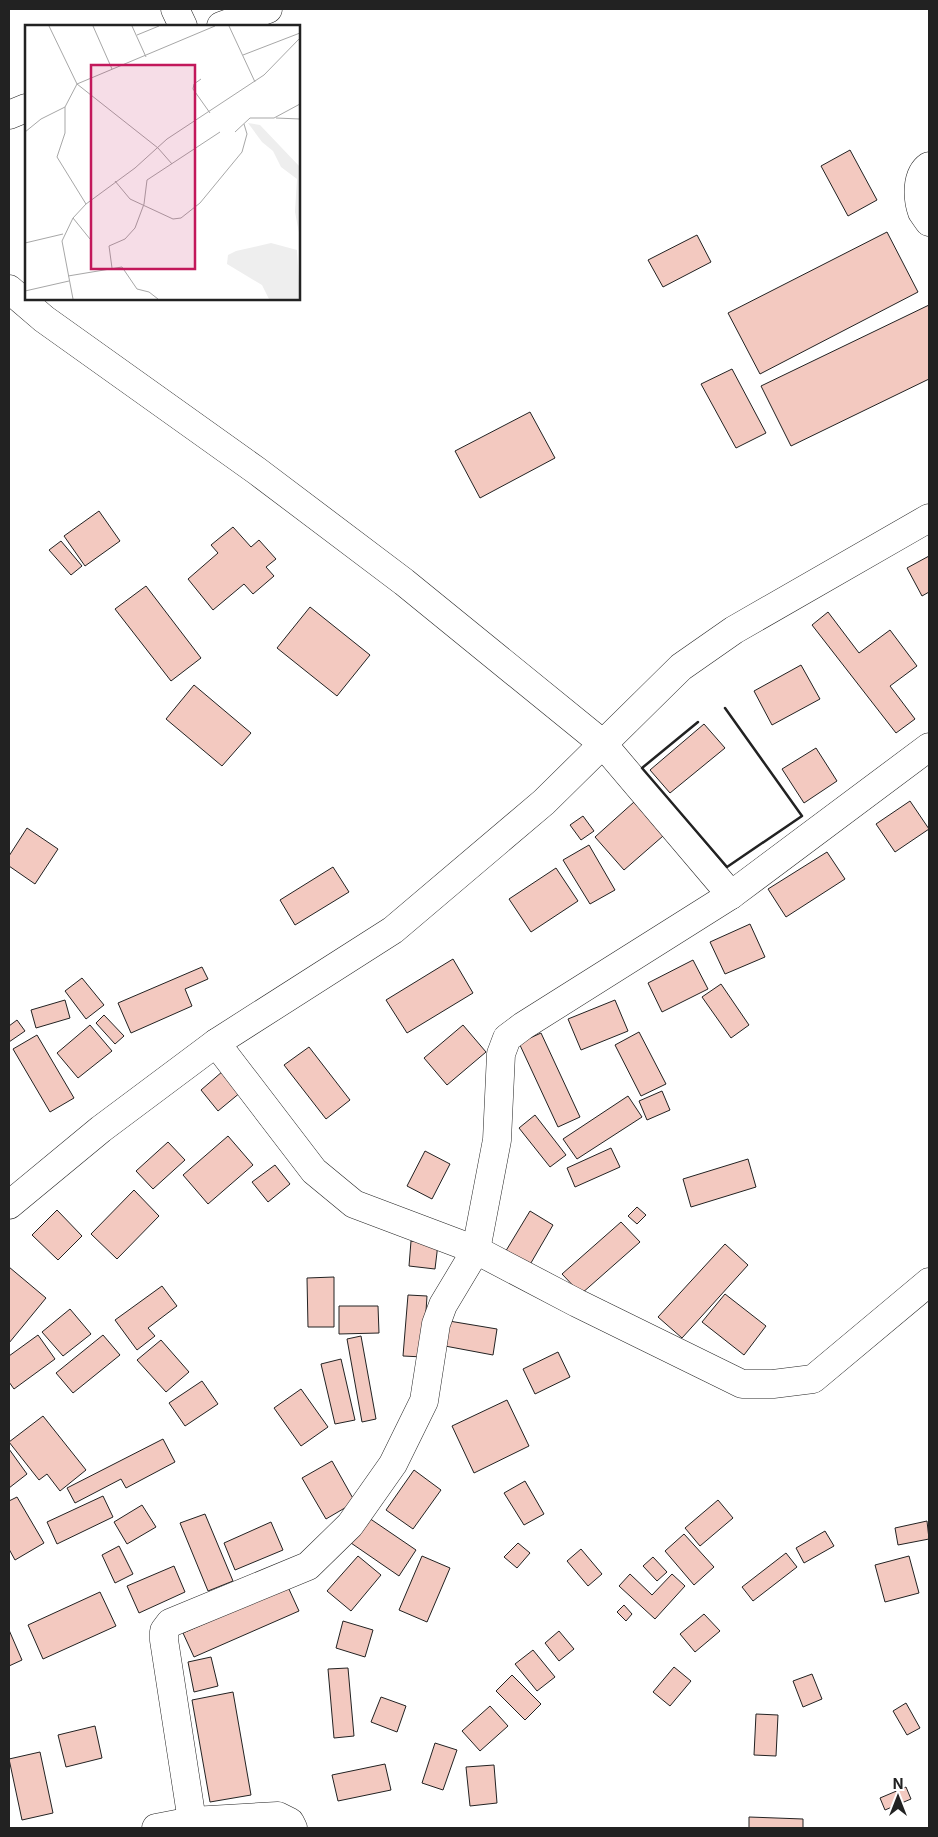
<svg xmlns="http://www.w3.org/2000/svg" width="938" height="1837" viewBox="0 0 938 1837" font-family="Inter,sans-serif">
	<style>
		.building { fill: #f3c9c0; stroke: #222 }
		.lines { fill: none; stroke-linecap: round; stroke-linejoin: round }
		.minor-casing { stroke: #222; stroke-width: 29 }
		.primary-casing { stroke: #222; stroke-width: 29 }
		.minor { stroke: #fff; stroke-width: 28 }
		.primary { stroke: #fff; stroke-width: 28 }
		.wall { stroke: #222; stroke-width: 2.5 }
		.inset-road { fill: none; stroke: #a7a7a7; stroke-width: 1 }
		.view { fill: #c2185b; fill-opacity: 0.15; stroke: #c2185b; stroke-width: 2.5 }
		.inset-edge { fill: none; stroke: #222; stroke-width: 2.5 }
	</style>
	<rect width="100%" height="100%" fill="#fff"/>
	<g class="building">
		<path d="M850 150 877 200 848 216 821 166Z"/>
		<path d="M887 232 918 292 760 374 728 313Z"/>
		<path d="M697 235 711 262 663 287 648 260Z"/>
		<path d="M929 305V379L791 446 761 386Z"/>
		<path d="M732 369 766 433 736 448 701 384Z"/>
		<path d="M530 412 555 458 480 498 455 451Z"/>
		<path d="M99 511 120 541 85 566 64 536Z"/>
		<path d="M233 527 251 547 259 540 276 559 266 567 274 576 253 594 244 584 213 610 188 579 218 553 211 545Z"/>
		<path d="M61 541 82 566 71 575 49 550Z"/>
		<path d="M929 556V592L922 596 907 568Z"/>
		<path d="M146 586 201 658 171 681 115 609Z"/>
		<path d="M310 607 370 655 337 696 277 648Z"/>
		<path d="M828 612 859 653 890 630 917 666 890 686 915 719 896 733 812 625Z"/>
		<path d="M801 665 820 699 772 725 754 691Z"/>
		<path d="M194 685 251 733 222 766 166 719Z"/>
		<path d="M704 724 725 748 670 793 650 770Z"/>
		<path d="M816 748 837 781 804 803 782 769Z"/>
		<path d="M910 801 929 829 895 852 876 824Z"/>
		<path d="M634 802 663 836 624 870 595 837Z"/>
		<path d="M583 816 594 831 581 840 570 825Z"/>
		<path d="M27 828 58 849 35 884 9 866V856Z"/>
		<path d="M589 845 615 890 590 904 563 860Z"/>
		<path d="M827 852 845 879 786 917 768 889Z"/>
		<path d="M333 867 349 892 295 925 280 900Z"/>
		<path d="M556 868 578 901 531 932 509 899Z"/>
		<path d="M750 924 765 957 725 974 710 942Z"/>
		<path d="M453 959 473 993 407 1033 386 1000Z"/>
		<path d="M693 960 708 989 662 1012 648 983Z"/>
		<path d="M202 967 208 979 185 989 192 1006 131 1033 118 1003Z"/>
		<path d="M82 978 104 1005 86 1019 65 991Z"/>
		<path d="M721 984 749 1025 731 1038 702 997Z"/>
		<path d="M65 1000 70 1018 36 1028 31 1010Z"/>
		<path d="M615 1000 628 1031 581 1050 568 1019Z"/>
		<path d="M104 1015 124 1036 115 1044 96 1023Z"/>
		<path d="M17 1020 25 1031 9 1042V1026Z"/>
		<path d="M90 1025 112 1051 78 1078 57 1053Z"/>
		<path d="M463 1025 486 1052 447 1085 424 1058Z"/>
		<path d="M639 1032 666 1084 641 1096 615 1045Z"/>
		<path d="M541 1033 580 1117 558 1127 519 1043Z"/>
		<path d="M37 1035 74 1098 50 1112 13 1049Z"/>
		<path d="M309 1047 350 1100 326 1119 284 1065Z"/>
		<path d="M223 1071 241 1092 218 1111 201 1090Z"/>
		<path d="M662 1091 670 1110 647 1120 639 1101Z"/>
		<path d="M628 1096 642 1117 577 1159 563 1139Z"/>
		<path d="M535 1115 566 1155 550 1167 519 1128Z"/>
		<path d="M228 1136 253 1165 208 1204 183 1175Z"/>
		<path d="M168 1142 185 1160 153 1189 136 1171Z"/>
		<path d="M611 1148 620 1167 575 1187 567 1168Z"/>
		<path d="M425 1151 450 1164 432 1199 407 1186Z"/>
		<path d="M748 1159 756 1187 691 1207 683 1179Z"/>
		<path d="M275 1165 290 1184 268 1202 252 1182Z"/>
		<path d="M134 1190 159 1216 117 1259 91 1234Z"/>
		<path d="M637 1207 646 1215 637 1224 628 1216Z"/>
		<path d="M57 1210 82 1236 58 1260 32 1235Z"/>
		<path d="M530 1211 553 1225 528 1268 504 1254Z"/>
		<path d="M621 1222 640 1242 581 1294 562 1274Z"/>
		<path d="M411 1241 438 1244 435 1269 409 1266Z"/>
		<path d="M725 1244 748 1265 682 1338 658 1317Z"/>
		<path d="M9 1267 46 1298 9 1343Z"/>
		<path d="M334 1277V1327H308L307 1278Z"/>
		<path d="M162 1286 177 1306 148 1328 155 1336 137 1350 115 1320Z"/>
		<path d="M725 1294 766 1326 744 1355 702 1322Z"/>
		<path d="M408 1295 427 1296 423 1357 403 1356Z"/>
		<path d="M339 1306H378L379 1333 339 1334Z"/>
		<path d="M70 1309 91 1334 63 1356 42 1332Z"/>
		<path d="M449 1321 497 1329 493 1355 445 1346Z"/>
		<path d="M38 1335 55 1359 14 1389 9 1382V1356Z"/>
		<path d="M103 1335 120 1355 73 1393 56 1373Z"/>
		<path d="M361 1336 376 1419 362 1422 347 1339Z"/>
		<path d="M161 1340 189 1372 166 1392 137 1360Z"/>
		<path d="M558 1352 570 1377 535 1394 523 1369Z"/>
		<path d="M341 1359 355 1420 335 1424 321 1364Z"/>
		<path d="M202 1381 218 1404 185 1426 169 1403Z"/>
		<path d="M301 1389 328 1427 301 1446 274 1408Z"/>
		<path d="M507 1400 529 1446 474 1473 452 1426Z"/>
		<path d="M43 1416 86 1470 60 1491 47 1474 39 1480 9 1442Z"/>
		<path d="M163 1439 175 1462 126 1488 121 1479 75 1503 67 1488Z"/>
		<path d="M9 1449 27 1474 9 1488Z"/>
		<path d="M332 1461 355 1502 326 1519 302 1478Z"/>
		<path d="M414 1470 441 1490 413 1529 386 1510Z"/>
		<path d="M525 1481 544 1514 524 1525 504 1493Z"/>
		<path d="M103 1496 113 1517 57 1544 47 1522Z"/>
		<path d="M17 1497 44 1543 15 1560 9 1549V1501Z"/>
		<path d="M718 1500 733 1518 700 1546 685 1528Z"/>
		<path d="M142 1505 156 1527 127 1544 114 1522Z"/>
		<path d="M205 1514 233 1581 208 1591 180 1523Z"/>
		<path d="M369 1518 416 1550 399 1576 351 1543Z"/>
		<path d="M927 1521 929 1539 898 1545 895 1528Z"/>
		<path d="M271 1522 283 1550 235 1570 224 1543Z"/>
		<path d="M825 1531 834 1546 804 1563 796 1548Z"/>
		<path d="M684 1534 714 1567 694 1585 665 1551Z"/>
		<path d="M518 1543 530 1553 517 1568 504 1557Z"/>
		<path d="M119 1546 133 1574 115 1583 102 1555Z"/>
		<path d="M581 1549 602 1574 588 1586 567 1561Z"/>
		<path d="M786 1553 797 1567 753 1601 742 1587Z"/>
		<path d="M358 1556 381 1575 351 1611 327 1591Z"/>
		<path d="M422 1556 450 1568 427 1622 399 1610Z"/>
		<path d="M909 1556 919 1593 885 1602 875 1565Z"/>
		<path d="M653 1557 667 1572 657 1581 643 1566Z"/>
		<path d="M174 1566 185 1592 139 1613 127 1586Z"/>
		<path d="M630 1574 652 1595 672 1574 685 1586 655 1619 619 1586Z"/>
		<path d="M288 1587 299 1611 194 1657 183 1633Z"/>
		<path d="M100 1592 116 1626 43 1659 28 1625Z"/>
		<path d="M624 1605 632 1614 626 1621 617 1612Z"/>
		<path d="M704 1614 720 1631 695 1652 680 1634Z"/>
		<path d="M343 1621 373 1630 365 1657 336 1648Z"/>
		<path d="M9 1630 22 1660 9 1666Z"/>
		<path d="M559 1631 574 1649 559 1661 545 1643Z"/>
		<path d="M533 1650 555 1677 537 1691 515 1664Z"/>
		<path d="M211 1657 218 1686 194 1692 188 1662Z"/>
		<path d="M674 1667 691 1681 670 1706 653 1692Z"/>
		<path d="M348 1668 354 1736 334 1738 328 1669Z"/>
		<path d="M812 1674 822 1699 803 1707 793 1681Z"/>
		<path d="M512 1675 541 1704 525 1720 496 1691Z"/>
		<path d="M233 1692 251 1795 210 1802 192 1700Z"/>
		<path d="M381 1697 406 1706 397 1732 371 1722Z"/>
		<path d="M906 1703 920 1728 907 1735 893 1711Z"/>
		<path d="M490 1706 508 1726 480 1751 462 1731Z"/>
		<path d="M756 1714 778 1715 776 1756 754 1755Z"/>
		<path d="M95 1726 102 1758 66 1767 58 1735Z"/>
		<path d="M435 1743 457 1750 443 1790 422 1783Z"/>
		<path d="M40 1752 53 1813 22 1820 9 1759Z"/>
		<path d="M385 1764 391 1790 338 1801 332 1775Z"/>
		<path d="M494 1765 497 1803 470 1806 466 1767Z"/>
		<path d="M906 1787 911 1799 885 1810 880 1798Z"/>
		<path d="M749 1817 803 1819V1828H749Z"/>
	</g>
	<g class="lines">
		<g class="minor-casing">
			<g id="minor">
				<path d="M175 9 183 26"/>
				<path d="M221 26 268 9"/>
				<path d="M9 115 26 108"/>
				<path d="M929 166C916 175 917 198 922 212 924 215 927 219 929 222"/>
				<path d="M9 289 44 319 257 471 404 582 602 743 731 895"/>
				<path d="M216 1043 314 1171 354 1204 476 1250 577 1303 742 1384H773L813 1379 929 1282"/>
				<path d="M192 1821 164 1640V1631L170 1623 308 1566 350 1525 393 1464 424 1401 436 1324 443 1305 476 1250 497 1140 501 1054 507 1038 523 1026 731 895 929 747"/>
				<path d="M156 1828 192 1821 278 1816 290 1822 293 1828"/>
			</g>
		</g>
		<g class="primary-casing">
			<path id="primary" d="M9 1205 101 1129 216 1043 393 930 544 802 681 667 734 630 929 518"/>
		</g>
		<use href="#minor" class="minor"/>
		<use href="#primary" class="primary"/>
		<path class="wall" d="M698 722 642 768 727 867 802 816 725 708"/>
	</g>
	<g transform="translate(25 25)">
		<rect width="275" height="275" fill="#fff"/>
		<path d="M223 98 235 100 275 142V213L270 187 272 154 256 142 248 126 237 117ZM246 218 272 225 275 274H244L237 260 202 239 203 230 211 226Z" fill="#eee"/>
		<path class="inset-road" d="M24 1 52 59 133 123 147 139M68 1 87 44M107 1 121 32M204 1 230 57M112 10 134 1M218 30 275 8M176 54 169 59 168 64 185 88M40 82V108L32 132 61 179M251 93 275 94M0 107 16 94 40 82 52 59 190 1M210 107 225 93H249L275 79M90 156 105 174 148 194 156 193 175 178 217 127 222 109 219 99M48 193 65 214M0 218 38 209M87 243 84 221 100 214 110 203 119 179 122 155 195 107M43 251 97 242 112 264 124 267 133 274M0 266 44 256M48 274 37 216 48 193 61 179 110 143 142 114 239 50 275 13"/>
		<path class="view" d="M66 40H170V244H66Z"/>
		<rect width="275" height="275" class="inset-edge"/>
	</g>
	<rect width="938" height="1837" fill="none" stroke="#222222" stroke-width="20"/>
	<g transform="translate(898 1797)" stroke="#ffffff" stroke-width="4" paint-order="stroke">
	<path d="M0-4L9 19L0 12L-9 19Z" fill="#222222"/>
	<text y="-8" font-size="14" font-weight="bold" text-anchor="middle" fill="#222222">N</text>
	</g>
</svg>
